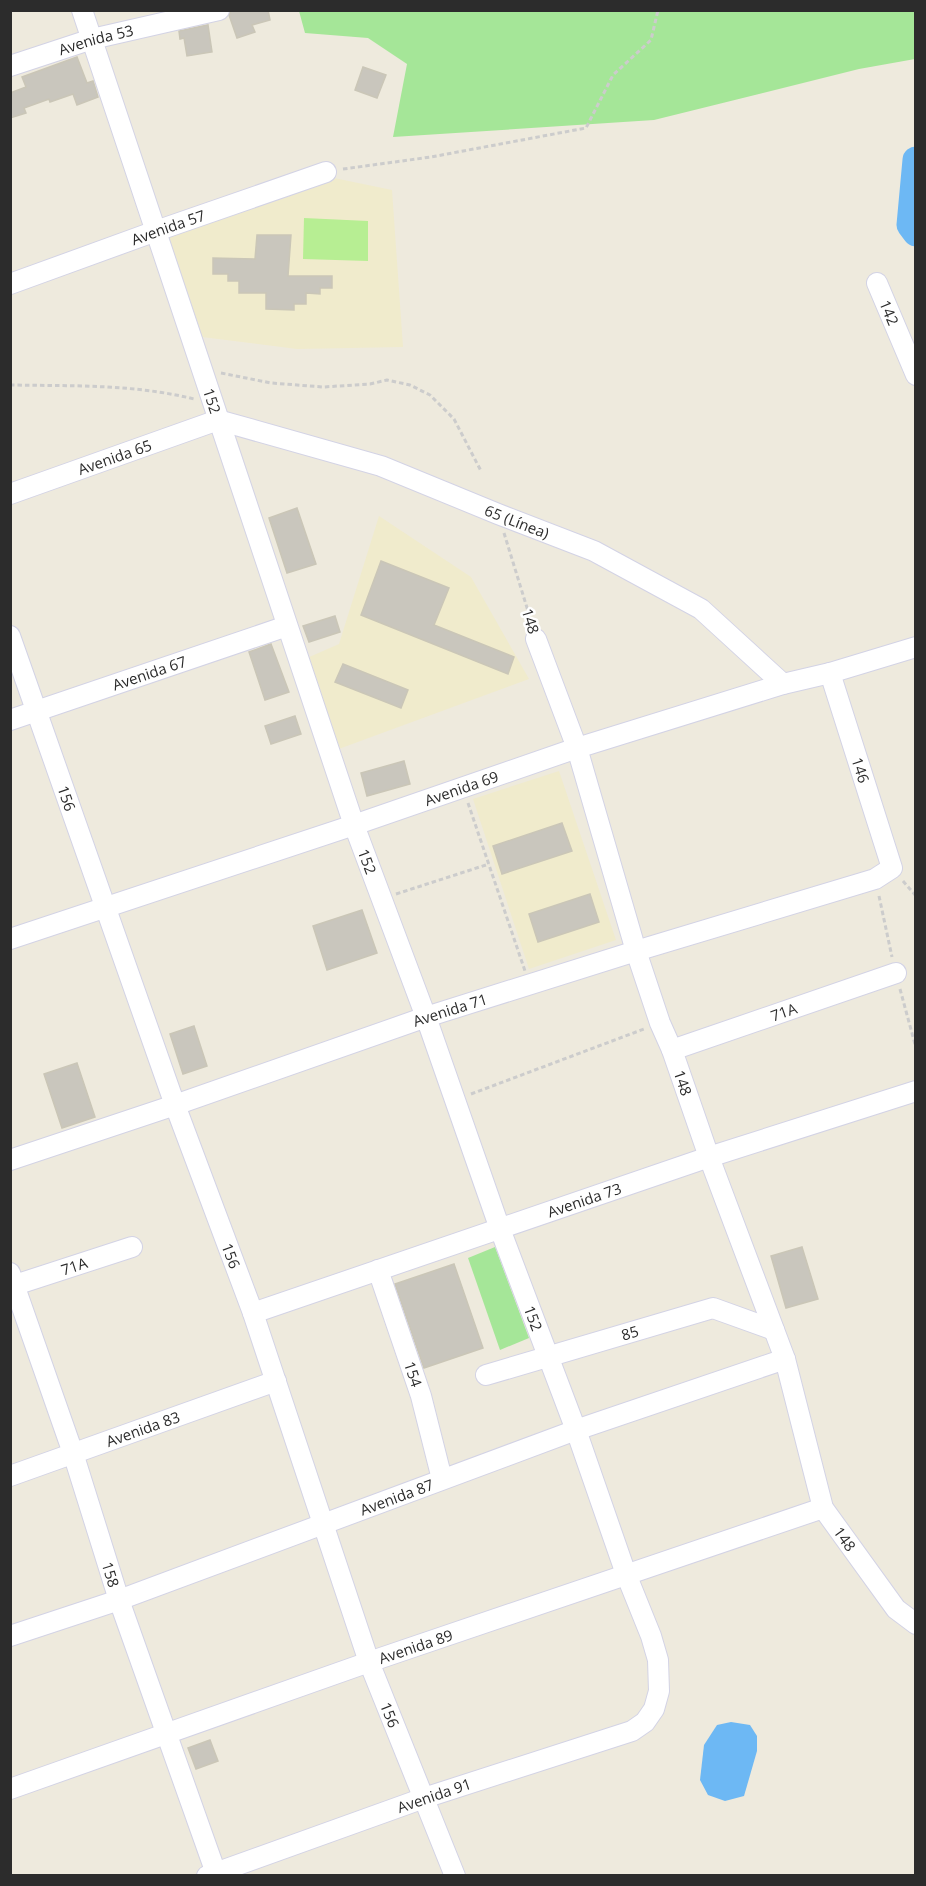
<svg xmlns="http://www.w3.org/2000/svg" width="926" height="1886" viewBox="0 0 926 1886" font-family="'Open Sans',sans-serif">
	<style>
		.education { fill: #f0ebcc }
		.green { fill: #a5e698 }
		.pitch { fill: #b7ee93 }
		.water { fill: #6db8f4 }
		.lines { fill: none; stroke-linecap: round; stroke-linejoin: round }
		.river { stroke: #6db8f4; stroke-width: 27 }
		.building { fill: #c9c6bd; stroke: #cac6b7; stroke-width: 1.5 }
		.minor-casing { stroke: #d3d3e5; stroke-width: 22 }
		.path { stroke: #ccc; stroke-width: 3; stroke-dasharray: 4.5 3; stroke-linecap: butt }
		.minor { stroke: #fff; stroke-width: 20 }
		.labels { text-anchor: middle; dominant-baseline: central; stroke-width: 5; stroke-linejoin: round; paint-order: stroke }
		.street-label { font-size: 15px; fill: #2c2c2c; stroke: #fff }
	</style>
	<rect width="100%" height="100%" fill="#eeeadd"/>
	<g class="education">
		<path d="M334 178 392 190 403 347 297 349 202 337 168 235Z"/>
		<path d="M379 516 471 577 529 679 336 750 307 658 339 644Z"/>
		<path d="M559 771 616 940 529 969 473 799Z"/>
	</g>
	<g class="green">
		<path d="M299 11H915V59L859 69 654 120 393 137 407 64 368 38 305 33Z"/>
		<path d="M495 1247 529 1338 500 1350 468 1258Z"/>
	</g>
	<path class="pitch" d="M304 218 368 221V261L303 259Z"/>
	<path class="water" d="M731 1722 750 1725 757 1736V1751L744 1796 725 1801 708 1795 700 1780 704 1745 717 1725Z"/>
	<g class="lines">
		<path class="river" d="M916 160 910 225 916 233"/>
	</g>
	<g class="building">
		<path d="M231 10H268L270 20 252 25 255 32 237 38 229 15Z"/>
		<path d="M208 25 212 52 187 56 184 38 180 39 179 31Z"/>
		<path d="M77 57 87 83 93 81 98 97 77 105 73 94 50 102 49 99 24 108 26 113 10 118V93L26 87 22 77Z"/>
		<path d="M363 67 386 75 377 98 355 90Z"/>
		<path d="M257 235H291L288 276H332V288H320V294L306 293V304H294V310L266 309V293H239V281H228V274H213V258L255 259Z"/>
		<path d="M297 508 316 564 287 573 269 518Z"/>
		<path d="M381 561 449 588 434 625 514 657 508 674 361 615Z"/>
		<path d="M335 616 340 632 309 642 303 626Z"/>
		<path d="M271 644 289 692 265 700 249 652Z"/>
		<path d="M343 664 408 690 401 708 335 682Z"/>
		<path d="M295 716 301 734 271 744 265 726Z"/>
		<path d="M404 761 410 784 367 796 361 773Z"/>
		<path d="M562 823 572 851 502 874 493 846Z"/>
		<path d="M590 894 599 922 538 942 529 914Z"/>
		<path d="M362 910 377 953 327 970 313 926Z"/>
		<path d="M194 1026 207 1066 183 1074 170 1034Z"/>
		<path d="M77 1063 95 1117 62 1128 44 1074Z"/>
		<path d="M802 1247 818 1299 786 1308 771 1256Z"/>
		<path d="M454 1264 483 1348 424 1368 395 1284Z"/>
		<path d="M210 1740 218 1761 196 1769 188 1748Z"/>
	</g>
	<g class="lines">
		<g class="minor-casing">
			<g id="minor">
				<path id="s1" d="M82 10 354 825 426 1017 500 1229 576 1430 626 1574 651 1636 658 1660 659 1691 654 1709 645 1722 632 1731 424 1798 207 1876"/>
				<path id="s2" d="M10 66 92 39 219 10"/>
				<path id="s3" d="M877 283 916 375"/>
				<path id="s4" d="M10 284 156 231 326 172"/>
				<path id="s5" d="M10 494 218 420 381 466 498 514 594 551 701 609 783 684"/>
				<path id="s6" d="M10 636 175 1105 253 1313 369 1662 455 1876"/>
				<path id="s7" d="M536 639 577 748 636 951 660 1023 672 1050 709 1157 785 1359 823 1508 896 1609 916 1624"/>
				<path id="s8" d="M10 720 287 626"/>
				<path id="s9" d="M10 939 354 825 577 748 783 684 830 673 916 647"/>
				<path id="s10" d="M672 1050 896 973"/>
				<path id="s11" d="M10 1160 175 1105 426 1017 636 951 875 879 892 868 830 673"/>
				<path id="s12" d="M378 1270 421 1396 442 1479"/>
				<path id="s13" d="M10 1273 73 1453 119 1600 217 1876"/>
				<path id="s14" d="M15 1285 132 1247"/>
				<path id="s15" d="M253 1313 709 1157 916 1091"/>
				<path id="s16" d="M486 1375 713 1308 774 1330"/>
				<path id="s17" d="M10 1476 276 1381"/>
				<path id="s18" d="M10 1636 119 1600 576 1430 785 1359"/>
				<path id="s19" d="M10 1789 369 1662 823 1508"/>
			</g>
		</g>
		<g class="path">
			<path d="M343 169 431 157 586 128 613 75 651 40 658 10"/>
			<path d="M221 373 271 383 323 387 370 384 387 380 410 385 430 395 454 419 481 471"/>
			<path d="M10 385C71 386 134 384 194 399"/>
			<path d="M504 533 532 624"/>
			<path d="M468 803 525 971"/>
			<path d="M903 881 916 896"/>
			<path d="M396 894 489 864"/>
			<path d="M879 896 892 957"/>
			<path d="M900 989 916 1048"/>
			<path d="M471 1094 644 1029"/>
		</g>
		<use href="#minor" class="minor"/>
	</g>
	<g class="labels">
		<g class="street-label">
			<text stroke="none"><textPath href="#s2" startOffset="90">Avenida 53</textPath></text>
			<text stroke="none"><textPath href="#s4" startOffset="168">Avenida 57</textPath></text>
			<text stroke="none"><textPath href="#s3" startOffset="32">142</textPath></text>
			<text stroke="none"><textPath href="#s1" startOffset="412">152</textPath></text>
			<text stroke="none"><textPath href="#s5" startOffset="111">Avenida 65</textPath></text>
			<text stroke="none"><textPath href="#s5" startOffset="537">65 (Línea)</textPath></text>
			<text transform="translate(531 621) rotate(73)">148</text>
			<text stroke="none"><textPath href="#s8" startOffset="147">Avenida 67</textPath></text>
			<text transform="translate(861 770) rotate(72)">146</text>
			<text stroke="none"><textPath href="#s9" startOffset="476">Avenida 69</textPath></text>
			<text stroke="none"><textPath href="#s6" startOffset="172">156</textPath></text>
			<text stroke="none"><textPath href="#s1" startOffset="898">152</textPath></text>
			<text stroke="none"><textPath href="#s11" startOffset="465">Avenida 71</textPath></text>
			<text stroke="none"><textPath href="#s10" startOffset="118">71A</textPath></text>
			<text stroke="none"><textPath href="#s7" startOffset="468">148</textPath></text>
			<text stroke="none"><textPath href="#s15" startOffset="350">Avenida 73</textPath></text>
			<text stroke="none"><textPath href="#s6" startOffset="658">156</textPath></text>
			<text stroke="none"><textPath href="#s14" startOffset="62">71A</textPath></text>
			<text stroke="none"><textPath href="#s1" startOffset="1384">152</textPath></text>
			<text stroke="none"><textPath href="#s16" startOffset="150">85</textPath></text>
			<text stroke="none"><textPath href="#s12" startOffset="110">154</textPath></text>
			<text stroke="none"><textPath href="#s17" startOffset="141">Avenida 83</textPath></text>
			<text stroke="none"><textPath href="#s18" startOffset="411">Avenida 87</textPath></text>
			<text stroke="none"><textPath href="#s7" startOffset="954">148</textPath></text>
			<text stroke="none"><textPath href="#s13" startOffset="318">158</textPath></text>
			<text stroke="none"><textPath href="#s19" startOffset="430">Avenida 89</textPath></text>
			<text stroke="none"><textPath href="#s6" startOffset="1144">156</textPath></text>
			<text transform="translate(434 1795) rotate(-19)">Avenida 91</text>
		</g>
	</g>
	<rect width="926" height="1886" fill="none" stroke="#2c2c2c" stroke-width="24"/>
</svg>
